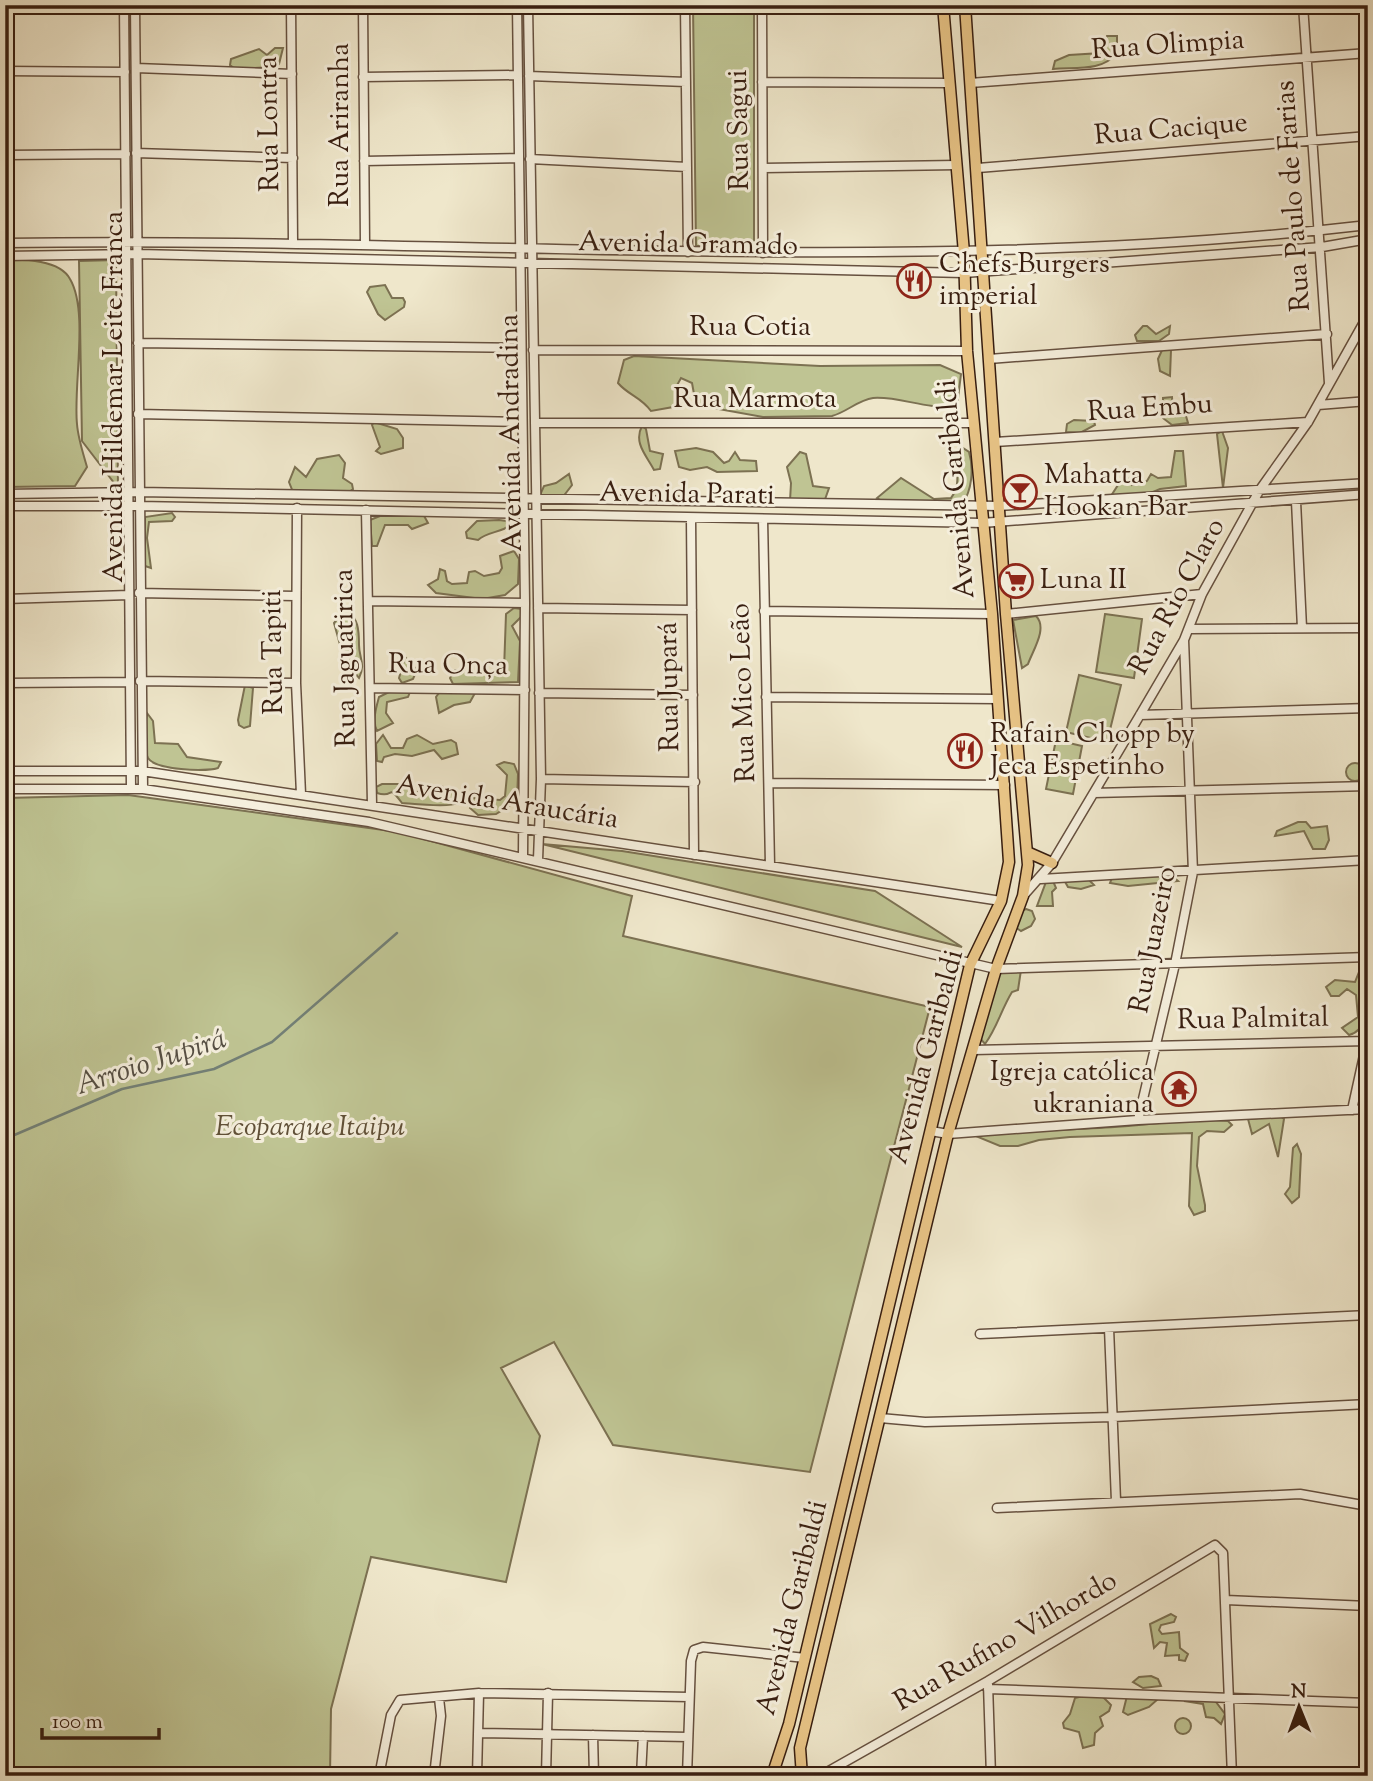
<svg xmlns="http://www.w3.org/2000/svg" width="1373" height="1781" viewBox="0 0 1373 1781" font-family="'Sorts Mill Goudy',serif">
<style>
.green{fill:#bfc493;stroke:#7c7152;stroke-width:2}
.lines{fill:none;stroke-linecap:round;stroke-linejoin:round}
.stream{stroke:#737f75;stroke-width:2.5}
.minor-casing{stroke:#66503f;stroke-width:11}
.major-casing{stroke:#381e10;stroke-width:13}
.minor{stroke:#f5efdd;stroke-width:8}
.major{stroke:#e8c486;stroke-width:10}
.labels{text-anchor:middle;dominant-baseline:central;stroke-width:6;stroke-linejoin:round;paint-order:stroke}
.street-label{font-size:28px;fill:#381e10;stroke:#f5efdd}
.poi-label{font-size:28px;fill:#381e10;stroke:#f5efdd;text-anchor:start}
.park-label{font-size:28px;font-style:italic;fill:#605037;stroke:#f5efdd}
.water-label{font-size:30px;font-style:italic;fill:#554e43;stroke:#f5efdd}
</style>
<rect width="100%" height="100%" fill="#efe7cb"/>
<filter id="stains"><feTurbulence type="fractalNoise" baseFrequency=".00286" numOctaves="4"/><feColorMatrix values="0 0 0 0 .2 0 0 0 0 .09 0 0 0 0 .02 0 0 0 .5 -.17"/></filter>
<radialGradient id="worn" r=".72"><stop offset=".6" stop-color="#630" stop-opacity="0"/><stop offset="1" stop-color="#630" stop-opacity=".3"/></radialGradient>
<path class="green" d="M693 5H754V245L696 246Z
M1107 36H1117V53C1102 72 1075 67 1053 69L1055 61 1069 55 1101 53Z
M275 48H283L279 64 274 67 235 69 230 65 231 59 259 49 267 55Z
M5 260C24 259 60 260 70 279 89 311 73 386 77 424 78 438 83 453 87 467L75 486 5 487Z
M116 260 118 488 82 441 79 261Z
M385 285 392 298H403L405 302 404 307 385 320 378 314 367 292 370 287Z
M1143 326H1147L1156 334 1170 326 1169 334 1159 341H1137L1135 335Z
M1163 348 1171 350 1170 376 1160 371 1158 359Z
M634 356 820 366 940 365 961 374 957 406C925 410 901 396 873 398 858 400 847 412 832 416L763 417 696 405 692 383 681 378 676 387 679 397 673 407 651 411C641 397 628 395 618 383L624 360Z
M1172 397 1173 413 1186 416 1188 423 1172 425 1163 418V398Z
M1074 420 1094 421 1095 425 1080 433 1066 432 1067 424Z
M374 422 397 429 403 438V448L381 454 376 451 380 447 372 425Z
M642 426 646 429 650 451 663 454 660 469 654 470C647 456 633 443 642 426Z
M1222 431 1228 448 1223 488 1217 434Z
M960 446 969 452C974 469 972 490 962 505L882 501 877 498 901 478 934 499 951 498C964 482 952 461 960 446Z
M696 448 713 452 724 463 729 461 735 452 740 460 756 461 757 471 717 472 707 467 690 470 679 467 675 451Z
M1175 451H1183L1186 486 1160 489 1132 501 1113 502 1111 496 1125 474 1132 485 1147 481 1151 474 1158 478 1171 477Z
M800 452 806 454 813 486 829 488 823 505 790 501 791 483 787 467Z
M339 455 345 463 343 478 352 484 353 489 348 493 293 492 289 482 295 467 306 477 317 459Z
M569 474 572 485 562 498 540 495 544 486 556 483Z
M172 513 175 517 172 521 149 522 147 538 151 568 145 566V517Z
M423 514 428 523 412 529 408 525H385L377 546H372L370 520 380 516Z
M499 520 513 522C503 534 489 530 478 540L467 538 466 532 477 521Z
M514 551 519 559 518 584 505 595 482 599 436 593 428 585 438 579 440 569 445 571 447 581 452 584 467 583 469 572 475 571 484 576 499 573 502 568 500 556Z
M347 607C358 621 359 628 359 645 359 658 366 664 359 678L344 659 334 623Z
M514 608 522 609 524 614 512 626 520 641 518 682 453 684 450 678 455 670 481 672 504 670 506 614Z
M1105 614 1142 619 1134 678 1096 672Z
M1036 616C1048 628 1033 650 1028 664L1022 668 1013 620Z
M405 657 417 670 413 679 402 683 399 678Z
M1079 675 1121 685 1107 742 1066 732Z
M245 685 253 688 250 726 244 728 239 725 238 720Z
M389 692H410L408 697 387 702 386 713 393 723 377 731C372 721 376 708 379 697Z
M439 693H475L470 702 454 705 439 713 436 697Z
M147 713 153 721 155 743 178 744 187 757 221 762 218 768C206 772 155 770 148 758 142 747 145 725 147 713Z
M383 735 391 748H403L407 739 417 735 433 744 451 740 456 743 458 754 442 759 434 750 412 756 395 754 384 757 382 762 377 761 376 744Z
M1056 740 1082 746 1073 794 1046 789Z
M504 762 514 764 518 774 517 801 496 814 478 815 470 808 473 798 500 800 505 796 507 775 497 765Z
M1346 772a9 9 0 1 1 18 0a9 9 0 1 1-18 0Z
M382 784H398L414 792 431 791 440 786 458 791V803C449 808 415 804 402 803 386 782 396 799 377 793L376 787Z
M128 795 398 832 632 896 623 936 930 1007 810 1472 613 1445 554 1342 501 1368 540 1436 506 1582 371 1557 331 1709 330 1776H5V798Z
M1298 822H1306L1311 828 1327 826 1329 840 1325 849H1313L1304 831 1275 836 1277 831Z
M542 844 622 851 875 891 962 947Z
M1133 876H1172L1178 881 1128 886 1110 883 1112 878Z
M1064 880H1089L1094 885 1081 889 1068 887Z
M1053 881 1056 888 1052 892 1053 906H1037L1046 882Z
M1026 909 1032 911 1035 919 1031 926 1021 931 1015 927 1021 911Z
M1021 970 1018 990 1012 992C1001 1010 997 1028 985 1044L978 1036 1000 971Z
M1359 972 1368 975C1368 994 1372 1029 1349 1035L1342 1028 1358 1017 1356 995 1347 989 1339 996H1331L1326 987 1335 980 1355 982Z
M1280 1116 1284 1119 1278 1157 1269 1124 1252 1134 1248 1119Z
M1212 1120 1228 1121 1232 1125 1224 1132 1207 1131 1199 1137 1197 1166 1205 1205V1211L1194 1215 1189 1206 1192 1133 1070 1137 1039 1140 1018 1146H1000L978 1137 986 1133C1050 1129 1111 1130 1174 1121 1186 1119 1199 1122 1212 1120Z
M1297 1144 1301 1154 1299 1197 1292 1203 1285 1194 1290 1187 1293 1148Z
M1171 1614 1176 1617 1174 1622 1161 1625 1159 1630 1162 1634 1179 1632 1180 1648 1188 1654 1185 1661 1179 1660V1655L1165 1656 1167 1643 1160 1642 1154 1648 1150 1624Z
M1151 1676 1158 1679 1161 1686 1143 1688 1133 1682 1139 1677Z
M1091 1694 1103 1697 1111 1705 1109 1711 1100 1717 1103 1726 1095 1733 1094 1745 1083 1748 1079 1732 1064 1728 1063 1723 1070 1714 1075 1698Z
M1148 1694 1158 1699 1149 1707 1128 1715 1123 1712 1127 1696Z
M1213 1698 1225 1714 1221 1724 1214 1718 1206 1717 1203 1704 1184 1701Z
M1175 1726a8 8 0 1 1 16 0a8 8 0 1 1-16 0Z"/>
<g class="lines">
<path class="stream" d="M5 1139 122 1089 214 1069 272 1042 397 933"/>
<g class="minor-casing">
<path id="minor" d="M124 5 131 788
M135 5 143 789
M291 5 293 242
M363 5 365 244
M517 5 525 603 523 856
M528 5 541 779 538 860
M685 5 688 252
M762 5 763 253
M1303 5 1329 383
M136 68 292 74
M5 71 125 72
M529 76 686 82
M363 77 518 75
M762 82 950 83
M970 83 1368 53
M136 153 293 158
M5 155 126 154
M530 159 687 167
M364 161 518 158
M764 168 957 165
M978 168 1368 136
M5 243C460 236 915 278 1368 225
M5 256 138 254 964 273 1322 247 1368 239
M138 343 521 348
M533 350 967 351
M989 359 1327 334
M1318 405 1368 401
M138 414 522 422
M536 423H974
M995 442 1308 422
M5 494 139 492 999 506 1368 483
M1296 501 1302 628
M5 506H139L982 523 1368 494
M297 508 296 683 301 794
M366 510 372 804
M691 518 694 855
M763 519 770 865
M139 593 295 596
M5 599 129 595
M368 601 525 603
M538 608 692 610
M764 611 992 614
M1006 614 1202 594
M1189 629 1368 628
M140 681 296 683
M5 683 130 682
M370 688 525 690
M539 693 693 695
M766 697 998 699
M1140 715 1368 708
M5 771H142L1001 901
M541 779 695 782
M770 783 1005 785
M5 789H143L369 822 996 969 1368 957
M1094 793 1368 786
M1041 879 1368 860
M1023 896 1052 863 1140 715 1184 640 1202 594 1259 491 1308 422 1368 315
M973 1050 1367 1041
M1352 1110 1368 1037
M1138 1120 1175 964 1193 872 1184 640
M931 1131 948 1134 1138 1120 1368 1109
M1109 1328 1116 1501
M980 1334 1368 1315
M880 1418 925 1422 1113 1417 1368 1404
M997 1508 1300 1494 1368 1506
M1226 1600 1368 1606
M988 1684 991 1776
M988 1689 1368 1703
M478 1733 688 1737
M593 1735 594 1776
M408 1776 383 1772 381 1766 391 1715 400 1700 479 1693 689 1697
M434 1776 441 1716 439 1698
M477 1776 479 1693
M546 1776 548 1693
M641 1776 643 1736
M687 1776 691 1661 694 1650 703 1647 805 1658
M820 1776 988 1681 1215 1545 1223 1553 1232 1776"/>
</g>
<g class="major-casing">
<path id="major" d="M1027 852 1052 863
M772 1776 789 1724 970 965 1001 901 1009 862 992 614 967 351 964 253 943 5
M802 1776 800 1748 948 1134 996 969 1023 896 1028 865 1006 614 965 5"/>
</g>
<use href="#minor" class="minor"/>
<use href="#major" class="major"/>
</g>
<defs>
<g id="restaurant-ring" transform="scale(1.75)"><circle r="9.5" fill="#f5efdd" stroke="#8f2418" stroke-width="1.5"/><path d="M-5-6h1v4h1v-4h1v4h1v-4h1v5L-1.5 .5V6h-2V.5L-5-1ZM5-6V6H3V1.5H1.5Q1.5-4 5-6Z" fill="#8f2418"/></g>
<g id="bar-ring" transform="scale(1.75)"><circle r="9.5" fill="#f5efdd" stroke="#8f2418" stroke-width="1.5"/><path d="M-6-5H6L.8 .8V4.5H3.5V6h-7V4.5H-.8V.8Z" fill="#8f2418"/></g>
<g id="supermarket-ring" transform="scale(1.75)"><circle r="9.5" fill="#f5efdd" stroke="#8f2418" stroke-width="1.5"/><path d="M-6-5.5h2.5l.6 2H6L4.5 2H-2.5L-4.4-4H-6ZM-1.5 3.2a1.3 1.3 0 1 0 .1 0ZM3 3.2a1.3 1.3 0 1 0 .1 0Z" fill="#8f2418"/></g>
<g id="temple-ring" transform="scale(1.75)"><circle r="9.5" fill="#f5efdd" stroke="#8f2418" stroke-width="1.5"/><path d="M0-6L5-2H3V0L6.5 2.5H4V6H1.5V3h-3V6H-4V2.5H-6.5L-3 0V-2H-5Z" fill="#8f2418"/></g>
</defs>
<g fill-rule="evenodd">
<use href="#restaurant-ring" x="914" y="281"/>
<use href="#bar-ring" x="1020" y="492"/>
<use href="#supermarket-ring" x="1016" y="581"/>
<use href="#restaurant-ring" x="965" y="751"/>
<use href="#temple-ring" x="1179" y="1089"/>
</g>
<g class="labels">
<g class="street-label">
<text transform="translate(1168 46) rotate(-4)">Rua Olimpia</text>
<text transform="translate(270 124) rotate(-91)">Rua Lontra</text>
<text transform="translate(341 125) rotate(-90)">Rua Ariranha</text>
<text transform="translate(740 130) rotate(-91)">Rua Sagui</text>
<text transform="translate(1171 130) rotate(-5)">Rua Cacique</text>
<text transform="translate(1294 196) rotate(-94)">Rua Paulo de Farias</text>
<text transform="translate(688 245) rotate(1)">Avenida Gramado</text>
<text x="750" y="328">Rua Cotia</text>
<text transform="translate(115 397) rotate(-90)">Avenida Hildemar Leite Franca</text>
<text x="755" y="400">Rua Marmota</text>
<text transform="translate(1150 409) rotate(-4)">Rua Embu</text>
<text transform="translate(512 433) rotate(-91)">Avenida Andradina</text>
<text transform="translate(957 489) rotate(-95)">Avenida Garibaldi</text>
<text transform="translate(687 495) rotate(1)">Avenida Parati</text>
<text transform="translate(1178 597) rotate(-62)">Rua Rio Claro</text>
<text transform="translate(274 652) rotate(-91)">Rua Tapiti</text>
<text transform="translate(346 658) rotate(-91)">Rua Jaguatirica</text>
<text transform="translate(448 666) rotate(1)">Rua Onça</text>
<text transform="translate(670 687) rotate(-91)">Rua Jupará</text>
<text transform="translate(744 693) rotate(-92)">Rua Mico Leão</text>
<text transform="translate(507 803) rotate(9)">Avenida Araucária</text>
<text transform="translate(1154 940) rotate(-79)">Rua Juazeiro</text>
<text transform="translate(1253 1020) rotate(-1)">Rua Palmital</text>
<text transform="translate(927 1057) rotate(-75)">Avenida Garibaldi</text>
<text transform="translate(793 1608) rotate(-76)">Avenida Garibaldi</text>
<text transform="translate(1006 1642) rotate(-30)">Rua Rufino Vilhordo</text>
</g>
<g class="poi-label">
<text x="939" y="265">Chefs Burgers<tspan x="939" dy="32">imperial</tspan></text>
<text x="1044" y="476">Mahatta<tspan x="1044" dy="32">Hookan Bar</tspan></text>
<text x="1040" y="581">Luna II</text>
<text x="990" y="735">Rafain Chopp by<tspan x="990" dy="32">Jeca Espetinho</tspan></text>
<text x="1154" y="1073" text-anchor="end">Igreja católica<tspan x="1154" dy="32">ukraniana</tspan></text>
</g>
<g class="park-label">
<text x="310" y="1128">Ecoparque Itaipu</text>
</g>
<g class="water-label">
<text transform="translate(151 1063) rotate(-18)">Arroio Jupirá</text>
</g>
</g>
<rect width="1373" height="1781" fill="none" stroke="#efe7cb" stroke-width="28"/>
<rect x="7" y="7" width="1359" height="1767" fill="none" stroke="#381e10" stroke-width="3.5"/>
<rect x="14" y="14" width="1345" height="1753" fill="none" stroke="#381e10" stroke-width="2"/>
<g transform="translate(1299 1707) rotate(359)" stroke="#f5efdd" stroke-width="5" paint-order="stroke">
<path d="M0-5L12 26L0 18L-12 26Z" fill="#381e10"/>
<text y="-10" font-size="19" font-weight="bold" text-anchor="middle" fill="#381e10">N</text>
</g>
<path d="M42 1728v10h117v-10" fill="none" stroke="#381e10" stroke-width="3.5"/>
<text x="52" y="1728" font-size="21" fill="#381e10" stroke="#f5efdd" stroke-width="5" paint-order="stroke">100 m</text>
<rect width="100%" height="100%" filter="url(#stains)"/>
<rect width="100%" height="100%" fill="url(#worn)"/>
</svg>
